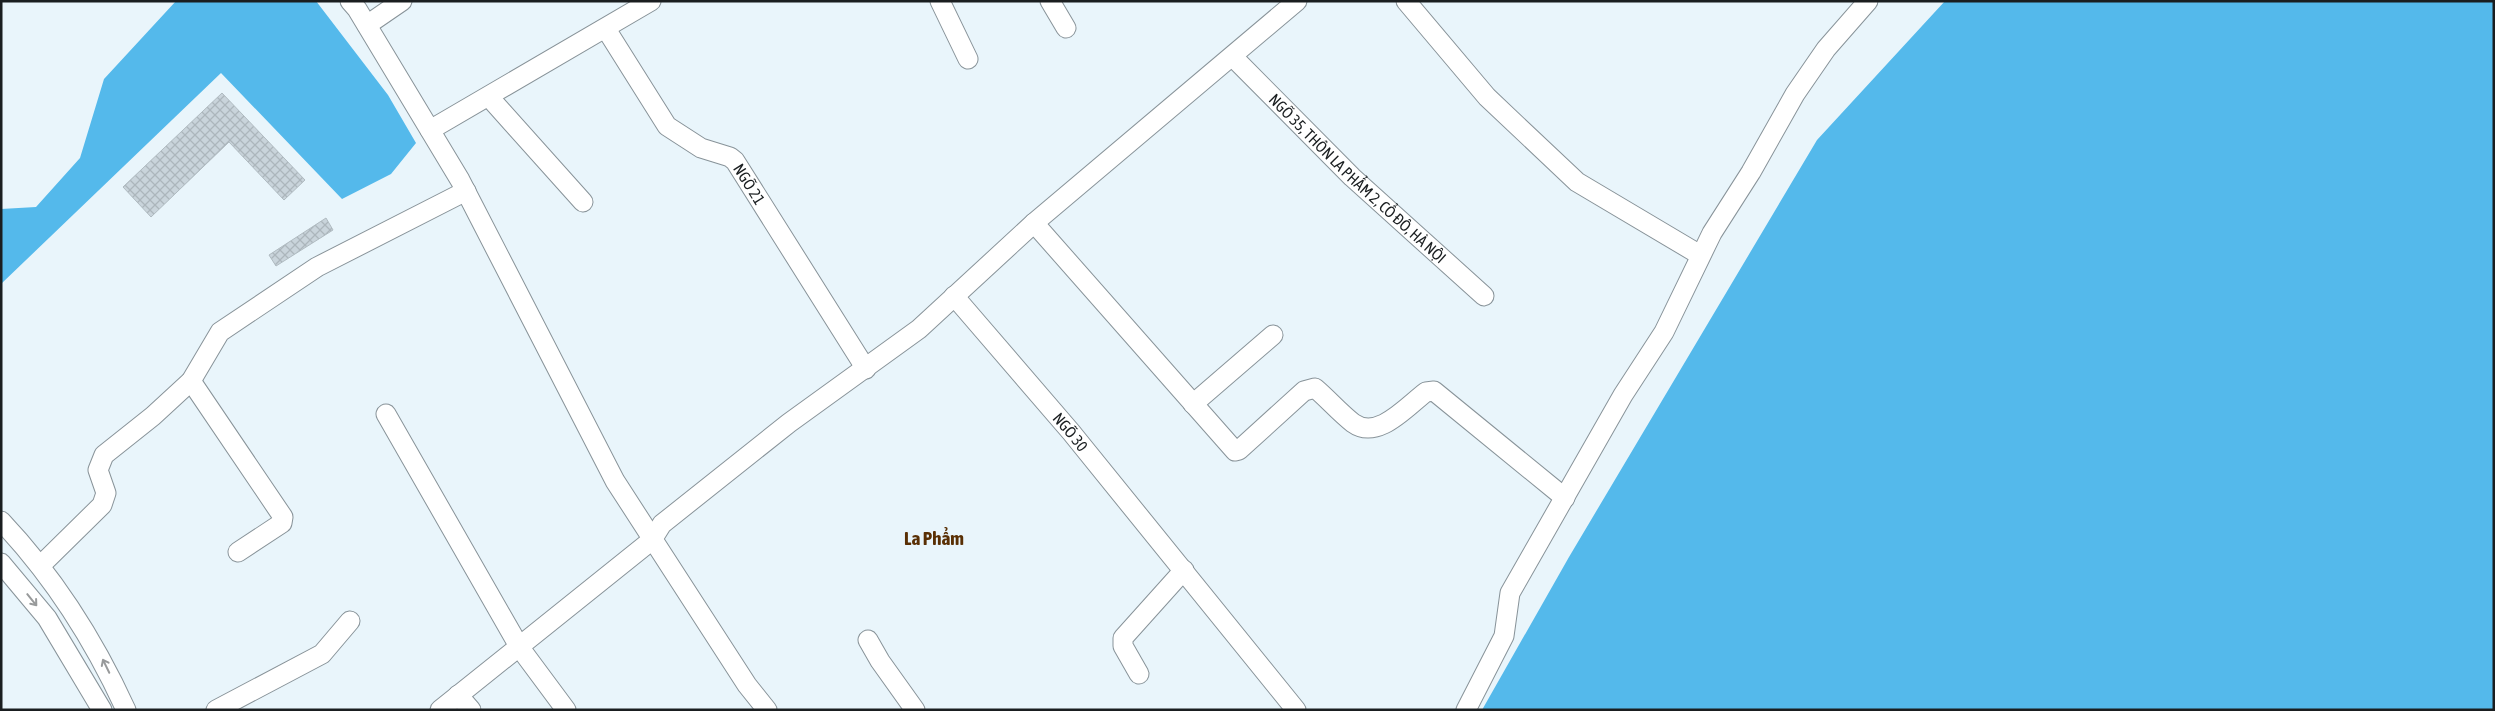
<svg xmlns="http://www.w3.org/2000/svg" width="2495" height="711" viewBox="0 0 2495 711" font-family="'Asap Condensed',sans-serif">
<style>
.water{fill:#54b9eb}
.building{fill:url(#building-cross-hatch);stroke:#b0bbc1}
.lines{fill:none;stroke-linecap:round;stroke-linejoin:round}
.minor-casing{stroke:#889399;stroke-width:21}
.minor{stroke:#fff;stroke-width:19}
.oneway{stroke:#989a9b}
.labels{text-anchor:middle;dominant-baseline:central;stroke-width:5;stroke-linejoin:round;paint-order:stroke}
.street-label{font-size:16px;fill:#1a1e20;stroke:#e9f5fb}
.quarter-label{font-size:19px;font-weight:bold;fill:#592f04;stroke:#e9f5fb}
</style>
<defs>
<pattern id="building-cross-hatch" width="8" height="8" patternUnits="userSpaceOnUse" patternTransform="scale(1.25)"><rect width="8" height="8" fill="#c9d4db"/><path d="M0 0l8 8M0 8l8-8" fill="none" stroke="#acb6bc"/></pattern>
</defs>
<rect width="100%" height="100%" fill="#e9f5fb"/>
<path class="water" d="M176 1H316L388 95 416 143 391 174 342 199 221 73 1 284V209L36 207 80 158 104 79Z
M1945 1H2494V710H1482L1569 557 1817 140Z"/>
<path class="building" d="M222 93 305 180 284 200 229 142 151 217 123 187Z
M326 218 333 230 276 266 269 255Z"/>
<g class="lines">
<g class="minor-casing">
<g id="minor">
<path d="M350 1 357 9 460 180 615 481 747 685 767 710"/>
<path d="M940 1 968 59"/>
<path d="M1050 1 1066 28"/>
<path d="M1406 1 1487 97 1577 182 1700 255"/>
<path d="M367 25 402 1"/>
<path id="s1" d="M606 29 667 126 701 148 730 157 735 161 866 369"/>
<path id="s2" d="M1233 57 1352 177 1484 296"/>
<path d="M489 97 583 202"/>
<path d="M430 130 651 1"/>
<path d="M1034 223 1235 451 1239 450 1304 391 1315 388C1328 399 1339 412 1353 423 1378 441 1407 406 1426 392L1434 391 1565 498"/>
<path id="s3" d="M954 296 1071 432 1296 710"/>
<path d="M191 381 283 517 282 523 238 552"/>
<path d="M1193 404 1273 335"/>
<path d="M386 414 520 648 566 710"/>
<path d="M1 521C54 577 94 640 126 710"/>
<path d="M1 563 47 618 102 710"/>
<path d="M40 566 102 505 106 493 98 470 104 455 153 416 191 381 220 332 317 267 466 191"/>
<path d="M868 640 880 661 915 710"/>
<path d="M1139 674 1123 646V638L1184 570"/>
<path d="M458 695 471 710"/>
<path d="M216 710 322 654 350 621"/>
<path d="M440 710 652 540 662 524 789 423 919 329 1034 223 1297 1"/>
<path d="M1466 710 1504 636 1510 593 1623 395 1664 332 1712 233 1751 172 1795 94 1826 49 1868 1"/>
</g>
</g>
<use href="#minor" class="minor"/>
</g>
<defs><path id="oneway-shaft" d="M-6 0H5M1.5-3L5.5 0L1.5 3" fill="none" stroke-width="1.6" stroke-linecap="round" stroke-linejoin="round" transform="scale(1.25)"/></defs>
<g class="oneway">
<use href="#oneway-shaft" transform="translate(32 600) rotate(51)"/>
<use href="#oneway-shaft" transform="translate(106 666) rotate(-116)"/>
</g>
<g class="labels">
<g class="street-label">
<text stroke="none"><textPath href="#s2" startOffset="174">NGÕ 35, THÔN LA PHẨM 2, CỔ ĐÔ, HÀ NỘI</textPath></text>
<text stroke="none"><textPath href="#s1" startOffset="219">NGÕ 21</textPath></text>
<text stroke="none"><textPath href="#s3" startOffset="179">NGÕ 30</textPath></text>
</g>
<g class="quarter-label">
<text x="934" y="538">La Phẩm</text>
</g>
</g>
<rect width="2495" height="711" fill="none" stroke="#1a1e20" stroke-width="5"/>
</svg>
